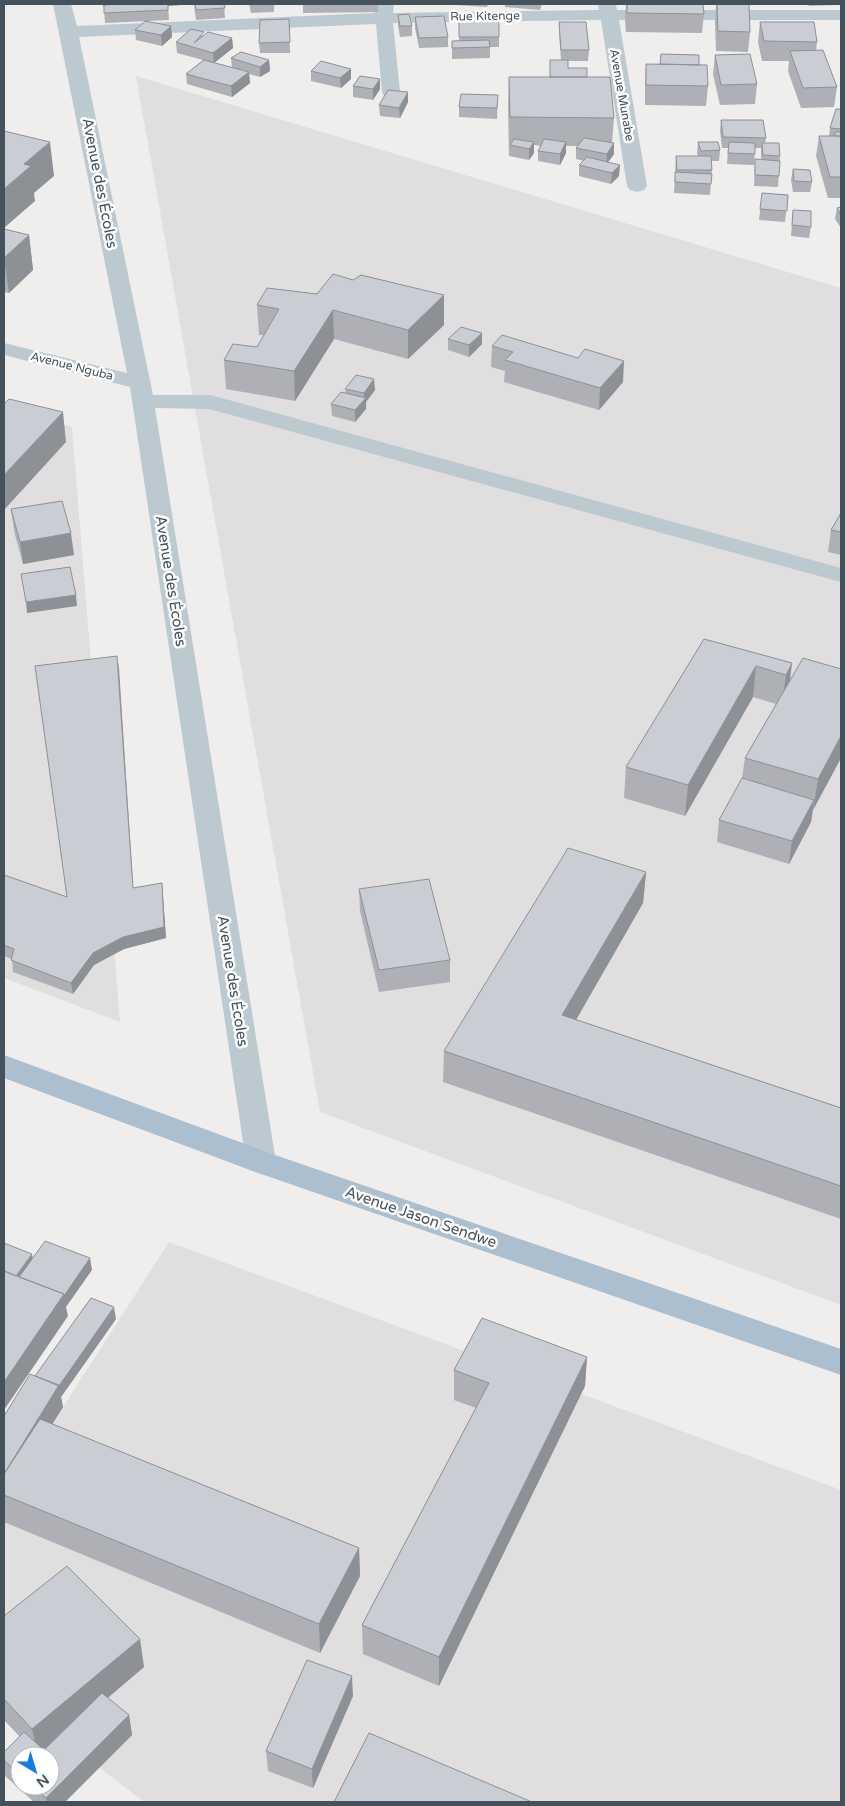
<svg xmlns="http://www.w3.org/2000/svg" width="845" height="1806" viewBox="0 0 845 1806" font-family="'Varela Round',sans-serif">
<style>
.education{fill:#e1dedf}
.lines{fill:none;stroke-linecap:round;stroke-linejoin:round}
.minor{fill:#bdc9d1;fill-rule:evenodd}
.major{fill:#abbfce;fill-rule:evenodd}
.wall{fill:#aeb0b5;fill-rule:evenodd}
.shaded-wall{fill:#8d9094}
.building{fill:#cacdd3;stroke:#8d9094}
.labels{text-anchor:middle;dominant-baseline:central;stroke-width:5;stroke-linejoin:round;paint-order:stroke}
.far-street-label{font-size:12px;fill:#45525c;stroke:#fff}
.street-label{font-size:15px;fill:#45525c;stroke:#fff}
</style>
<rect width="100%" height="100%" fill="#f0eded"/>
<path class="education" d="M136 76 841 288V1305L320 1112Z
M4 408 72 427 120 1022 4 978Z
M169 1242 841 1490V1802H144L4 1694V1499Z"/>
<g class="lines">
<path class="minor" d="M53 4H71L77 26 375 13 376 4H394L393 13 599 10 598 4H616L617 10H841V20H619L647 186 644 190 637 192 630 190 627 186 601 20 393 23 400 92 398 96 391 98 384 96 382 92 376 24 79 37 153 395H210L218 397 841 568V582L209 409 155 408 276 1162 272 1170 261 1174 250 1170 246 1162 130 387 4 355V343L127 373Z"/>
<path class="major" d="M4 1055 272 1154 841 1349V1375L250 1170 4 1078Z"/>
</g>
<path class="wall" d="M102 4H224L225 18 196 20 194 4 168 6 169 20 105 23 104 8Z
M249 4H274V12L251 13Z
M303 4H378V12L303 13Z
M455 4H488L487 7 455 5Z
M505 4H542L540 10 505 7Z
M626 4H703L704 14 702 33 626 32 625 20Z
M716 4 750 32 748 52 716 51 715 22Z
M808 4H836V5L809 6Z
M398 15 412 26V36L400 37 398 25Z
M415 17 448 37V47L419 48 415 28Z
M459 18 499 37V47H490V58L452 59V41H459Z
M289 19 290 53H260L259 43Z
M559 22 589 50 588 61H568V68L587 77 614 118 612 143 614 154 608 162 619 176 611 184 579 176V165L584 161 576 159V148L578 146H566V153L560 165 538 161V151L541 146 534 145V153L529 160 509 156 508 105 509 77H549L561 60 559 33Z
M760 22 817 42 816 50 837 87 834 107 801 108 788 71 789 61H762L758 42Z
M171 26 172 37 162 46 136 40 135 30Z
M204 35 232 38 233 48 214 63 232 68 231 58 269 60 270 71 260 77 249 74 250 83 232 97 187 84 186 74 203 60 177 53 176 42Z
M661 54 699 65 708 86 706 106 645 105V84L646 64H660Z
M715 55 757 84 755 104 720 105 713 74Z
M351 69V79L341 88 311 81V71Z
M380 79V89L373 100 353 97V86Z
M408 92V102L400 118 380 116 379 105Z
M498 95 497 119 459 117V107Z
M841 109V198H828L816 156 819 136H829L830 128Z
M721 120 766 138 765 143 780 156 778 187 754 186 755 159 761 160V148H755L754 165 727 164 728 148H722L720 131Z
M698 142 720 150 719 161H711L712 170 710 195 674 193 676 156H698L697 153Z
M793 169 812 182 810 192H793L791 180Z
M762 193 788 195 785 222 759 220Z
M841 207V228L835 219 837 208Z
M793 210 811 227 809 238 791 236Z
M4 229 29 235 33 270 9 293 4 292Z
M353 280 444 295V325L408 359 334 339 295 401 226 389 224 360 257 347 264 335H259L257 305 317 294Z
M482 333V344L469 357 448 350V339Z
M492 346 578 358 623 382 599 410 504 382 505 371 491 367Z
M345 389 375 390 366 402V409L355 422 332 416 331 404 346 393Z
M11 509 74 555 23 564 14 531Z
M841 513V555L828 552 831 530Z
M704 639 792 663 790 680 841 669V758L813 810 811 822 789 864 717 842 719 820 742 778 745 758 776 704 753 697 685 816 624 798 626 767Z
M117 656 133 888 162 883 166 938 124 949 94 965 73 994 13 972 12 959 4 956V875L67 897Z
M646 872 643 903 576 1020 841 1108V1219L443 1082 444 1051Z
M359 889 450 960V982L379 992 360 911Z
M116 1319 61 1397 63 1407 52 1424 359 1548 360 1576 320 1653 4 1522V1416L35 1376Z
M587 1357 585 1386 439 1686 363 1654 362 1625 476 1408 454 1400V1370Z
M4 1616 144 1667 108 1698 129 1715 132 1735 65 1802H34L5 1776 4 1772V1752L20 1737 4 1720ZM20 1756 50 1786H20Z
M353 1696 313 1788 268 1771 266 1751Z"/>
<path class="shaded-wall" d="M167 4H194L167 6Z
M171 26 172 37 162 46 161 35Z
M232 38 233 48 214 63 213 53Z
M269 60 270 71 260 77V67Z
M351 69V79L341 88 340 78Z
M249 72 250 83 232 97 231 86Z
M380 79V89L373 100V89Z
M408 92V102L400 118 399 108Z
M50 142 54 176 34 193 35 201 4 228V189L24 164Z
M534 142V153L529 160V149Z
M566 142V153L560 165V154Z
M614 143V154L606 165 607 154Z
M620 165 619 176 611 184 612 173Z
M29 235 33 270 9 293 4 258Z
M444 295V325L408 359V330Z
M333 310 334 339 295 401 294 371Z
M482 333V344L469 357V345Z
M624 361 623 382 599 410 600 388Z
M374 379 375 390 366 402V409L355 422V410L364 400V393Z
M63 412 66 442 4 510V475Z
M71 533 74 555 23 564 20 542Z
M76 595 77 606 27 613 26 602Z
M117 656 119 668 134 900 133 888Z
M792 663 788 694 782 705 786 675Z
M756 666 753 697 685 816 688 785Z
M841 736V758L813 810 818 779Z
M814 800 811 822 789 864 792 841Z
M646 872 643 903 561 1046 562 1015Z
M162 883 166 938 124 949 94 965 73 994 71 983 93 953Z
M32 1254 34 1265 23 1280 16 1276Z
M90 1258 92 1270 66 1307 68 1316 4 1410V1382L64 1294Z
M114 1307 116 1319 61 1397 63 1407 7 1497 4 1474 59 1385Z
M587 1357 585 1386 439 1686V1657Z
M359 1548 360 1576 320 1653 319 1624Z
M140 1639 144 1667 38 1756 32 1729Z
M352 1676 353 1696 313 1788 312 1769Z
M129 1715 132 1735 65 1802H47L46 1798Z"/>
<path class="building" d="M121 4H168V10L104 13V5Z
M195 4H224L225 8 196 10Z
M627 4H703L704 14 627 13Z
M717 4H749L750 32 718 31Z
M409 14 412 26H400L398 15Z
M444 16 448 37 419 38 415 17Z
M459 18H499V37H459Z
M289 19 290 42 259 43 260 20Z
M145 21 171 26 161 35 135 30Z
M559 22H586L589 50H561Z
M760 22H814L817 42 764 41Z
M191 29 204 32 194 43 208 32 232 38 213 53 176 42Z
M489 40 490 47 452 48V41Z
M823 50 837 87 803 88 790 51Z
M241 52 269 60 260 67 231 58Z
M661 54 699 55V65L660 64Z
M750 54 757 84 721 85 715 55Z
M204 60 249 72 231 86 186 74Z
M550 60H568V68H587V77H550Z
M321 61 351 69 340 78 311 71Z
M646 64 707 65 708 86 646 85Z
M360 76 380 79 373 89 353 86Z
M509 77H610L614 118 510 117Z
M388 90 408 92 399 108 379 105Z
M461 94 498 95 497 108 459 107Z
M836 109H841V129L830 128Z
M721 120H763L766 138 723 137Z
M4 131 50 142 24 164 31 166 4 189Z
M835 132H841V136H835Z
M819 136H841V177H830Z
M584 138 614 143 607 154 576 148Z
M514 139 534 142 529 149 510 145Z
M544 139 566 142 560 154 538 151Z
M698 142H718L720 150 701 151Z
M729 142 755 143V154L728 153Z
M762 143H779L780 156 763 155Z
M676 156H711L712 170H677Z
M587 157 620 165 612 173 579 165Z
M755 159 780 161 779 176 755 175Z
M793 169 810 170 812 182 794 181Z
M675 172 712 174 711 184 675 182Z
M762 193 788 195 787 211 760 209Z
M841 207V215L837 208Z
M793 210 811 211V227L792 225Z
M4 229 29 235 4 258Z
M333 274 353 280 361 275 444 295 408 330 333 310 294 371 224 360 233 344 257 347 279 309 257 305 267 288 317 294Z
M461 327 482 333 469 345 448 339Z
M502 335 578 358 585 349 624 361 600 388 505 360 513 352 492 346Z
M356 375 374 379 364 393 345 389Z
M341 392 366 398 355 410 331 404Z
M9 399 63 412 4 475V404Z
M62 501 71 533 20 542 11 509Z
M841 513V532L831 530Z
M70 567 76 595 26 602 21 574Z
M704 639 792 663 786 675 756 666 688 785 626 767Z
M117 656 133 888 162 883 164 927 123 937 93 953 71 983 11 960 14 949 4 945V875L67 897 35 666Z
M803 658 841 669V736L818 779 745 758Z
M742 778 814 800 792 841 719 820Z
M568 848 646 872 562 1015 841 1108V1186L444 1051Z
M429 879 450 960 379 970 359 889Z
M45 1241 90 1258 64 1296V1294L19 1277Z
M4 1243 32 1254 16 1276 4 1271Z
M4 1271 64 1294 4 1382Z
M91 1298 114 1307 59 1386 35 1376Z
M482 1318 587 1357 439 1657 362 1625 489 1383 454 1370Z
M30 1374 59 1385 4 1474V1416Z
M40 1419 359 1548 319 1624 4 1495V1474Z
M67 1566 140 1639 32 1729 4 1699V1616Z
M307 1660 352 1676 312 1769 266 1751Z
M102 1693 129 1715 46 1798 33 1786H50V1756H20V1775L4 1760V1752L24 1732 44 1750Z
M369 1733 532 1802H334Z"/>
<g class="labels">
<g class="far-street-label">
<text transform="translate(485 16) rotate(-1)">Rue Kitenge</text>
<text transform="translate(622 95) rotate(80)">Avenue Munabe</text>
<text transform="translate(72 366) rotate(14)">Avenue Nguba</text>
</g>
<g class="street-label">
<text transform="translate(100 183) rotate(79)">Avenue des Écoles</text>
<text transform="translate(171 581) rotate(81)">Avenue des Écoles</text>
<text transform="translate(233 981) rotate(81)">Avenue des Écoles</text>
<text transform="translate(421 1217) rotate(19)">Avenue Jason Sendwe</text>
</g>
</g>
<rect width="845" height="1806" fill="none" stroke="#45525c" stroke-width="10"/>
<g transform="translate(35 1771) rotate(142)"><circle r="24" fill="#ffffff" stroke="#b5babe"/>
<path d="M0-4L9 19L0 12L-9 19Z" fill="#0f7ce8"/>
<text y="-8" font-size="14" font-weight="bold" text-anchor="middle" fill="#45525c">N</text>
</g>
</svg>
